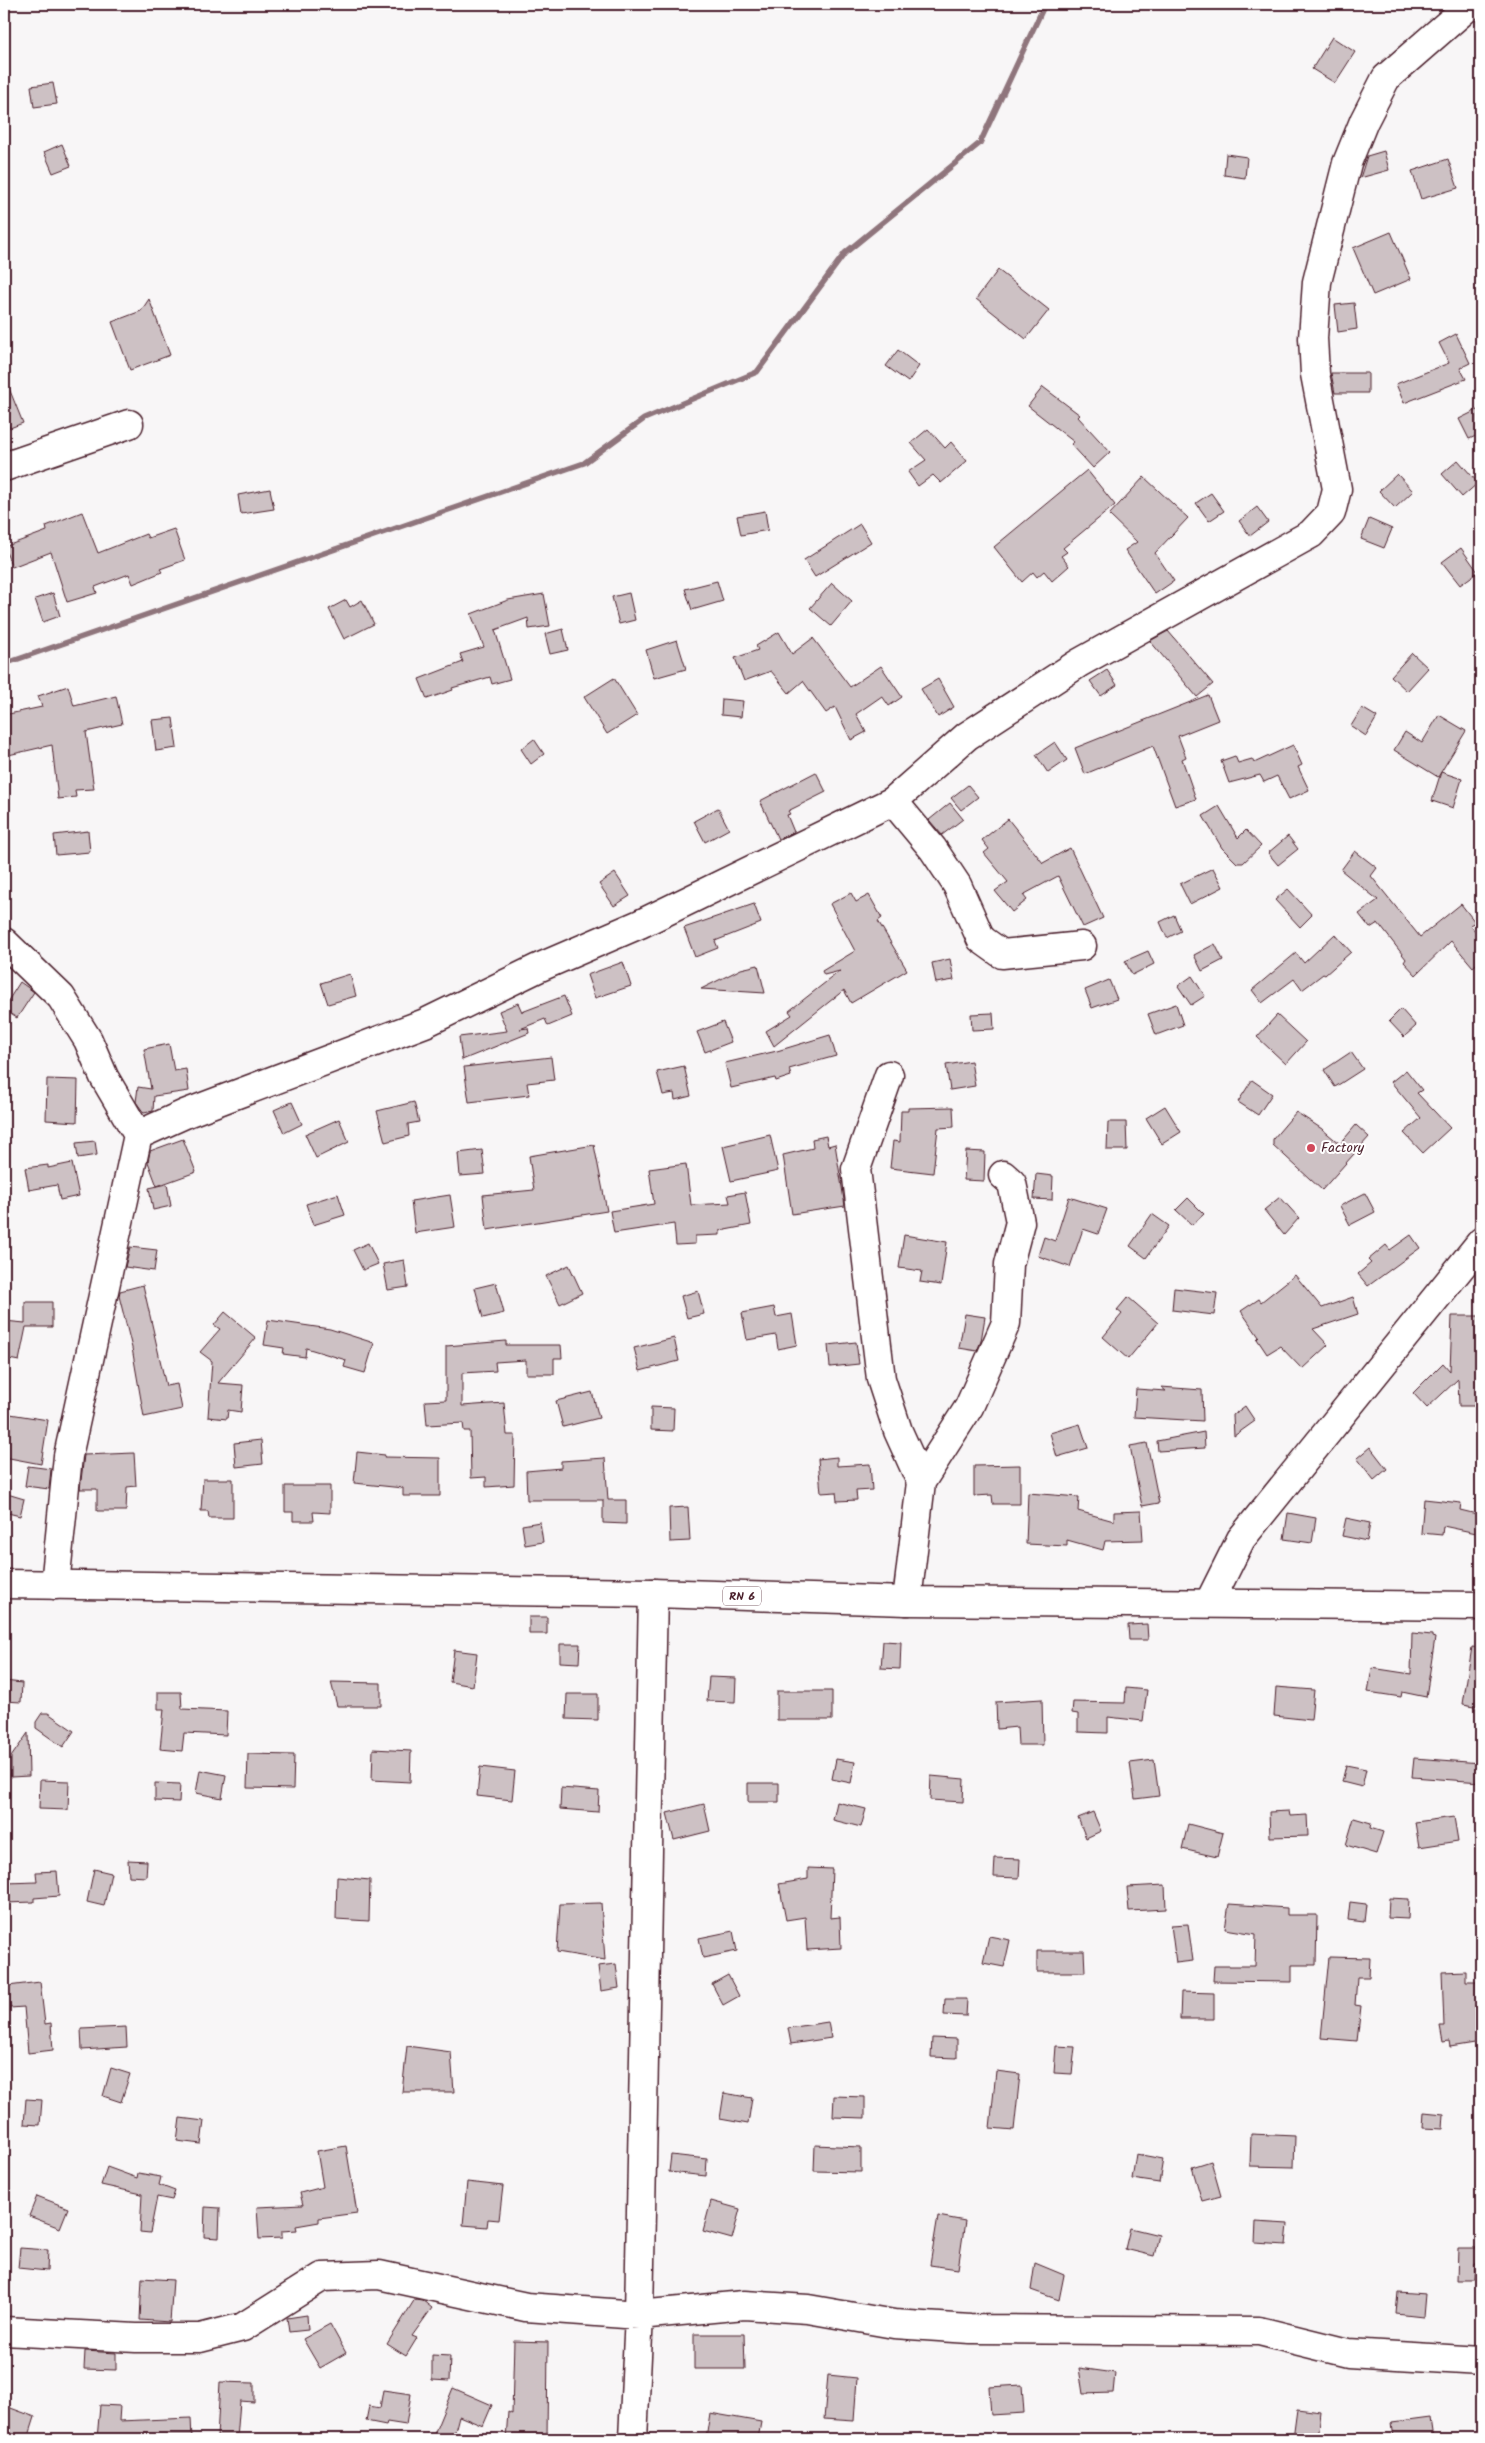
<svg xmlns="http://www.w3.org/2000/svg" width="1485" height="2443" viewBox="0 0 1485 2443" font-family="Kalam,sans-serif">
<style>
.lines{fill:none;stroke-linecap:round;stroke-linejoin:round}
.stream{stroke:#8f747b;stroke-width:5.5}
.building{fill:#cdc1c4;stroke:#4a1f2b}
.minor-casing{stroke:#4a1f2b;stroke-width:31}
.major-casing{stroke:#4a1f2b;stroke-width:31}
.minor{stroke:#fff;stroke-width:28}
.major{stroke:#fff;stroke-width:28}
.poi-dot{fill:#d1495b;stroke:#fff;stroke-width:2}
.labels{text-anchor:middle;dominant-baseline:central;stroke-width:4;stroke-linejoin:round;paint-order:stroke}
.shield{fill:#fff;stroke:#80626b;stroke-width:1}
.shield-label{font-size:12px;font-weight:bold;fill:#4a1f2b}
.poi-label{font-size:14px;fill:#4a1f2b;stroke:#fff;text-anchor:start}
</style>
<rect width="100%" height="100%" fill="#f8f6f7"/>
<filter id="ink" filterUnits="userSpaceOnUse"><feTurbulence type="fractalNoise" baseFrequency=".02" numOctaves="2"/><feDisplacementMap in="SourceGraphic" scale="10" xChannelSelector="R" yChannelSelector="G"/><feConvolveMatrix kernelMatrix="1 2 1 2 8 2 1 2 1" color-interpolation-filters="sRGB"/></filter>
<g filter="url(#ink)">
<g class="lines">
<path class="stream" d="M4 664 584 463 644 419 757 372 845 253 980 143 1045 4"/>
</g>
<path class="building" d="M1332 37 1355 52 1335 83 1312 69Z
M53 83 57 104 34 107 31 86Z
M62 144 71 166 53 173 44 152Z
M1384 151 1389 170 1360 178 1367 156Z
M1226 154 1247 157 1245 178 1224 175Z
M1448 159 1458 188 1421 199 1412 171Z
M1391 232 1411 279 1373 295 1353 248Z
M998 270 1049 310 1026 339 976 299Z
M149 299 170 355 130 370 112 322 141 311Z
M1354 303 1357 329 1338 332 1335 305Z
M1456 334 1470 363 1460 368 1466 379 1404 403 1396 384 1449 363 1439 343Z
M898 350 919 366 908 382 886 366Z
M1331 373H1368V393H1335Z
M4 376 23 423 10 428 4 414Z
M1043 387 1080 415 1078 417 1110 452 1093 468 1071 444 1074 442 1028 406Z
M1481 408V434L1469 439 1459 419Z
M928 429 945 448 951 442 967 461 941 483 933 475 918 486 908 472 926 460 911 443Z
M1458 460 1478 483 1462 497 1442 474Z
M1087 470 1115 505 1063 548 1067 552 1061 556 1069 566 1052 581 1044 571 1037 577 1033 572 1022 582 994 547Z
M1397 474 1413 491 1395 508 1379 491Z
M1144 477 1188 518 1155 553 1174 581 1155 594 1125 550 1137 542 1109 515Z
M270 489 274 509 241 514 238 495Z
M1211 493 1224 511 1209 521 1196 503Z
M1257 507 1268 522 1250 536 1239 521Z
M765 511 768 530 741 535 737 516Z
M82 512 98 553 146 534 148 538 174 529 185 560 160 569 162 572 133 584 129 574 95 587 97 593 67 602 51 552 12 567 4 547 47 531 46 526Z
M1369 519 1392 529 1384 548 1361 539Z
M860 524 871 542 815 577 804 560Z
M1461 548 1478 572 1460 585 1442 562Z
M717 581 723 601 692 610 685 589Z
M832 583 852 601 831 626 810 608Z
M53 593 60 616 43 622 35 599Z
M629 593 635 620 619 624 612 597Z
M544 594 550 626 529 629 528 618 495 630 510 679 492 684 490 677 452 688 453 690 427 699 419 679 463 662 460 654 484 647 471 614 508 600Z
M346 600 350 607 362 600 374 624 344 639 329 609Z
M563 629 568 650 550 654 545 634Z
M1168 631 1213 684 1197 697 1150 641Z
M779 632 792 654 813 638 850 687 881 666 902 697 889 706 882 696 856 714 866 732 851 740 835 707 826 713 803 681 789 693 771 671 744 681 735 658 758 650 756 646Z
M677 640 686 669 654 678 646 650Z
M1412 653 1428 668 1407 691 1391 676Z
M1107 670 1117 685 1101 696 1090 681Z
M614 678 637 715 607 734 584 697Z
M938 679 954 707 938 717 921 689Z
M68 686 74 706 116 696 122 724 86 732 94 789 75 790 76 797 58 799 52 745 4 756V715L42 707 38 696Z
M1208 695 1218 720 1178 736 1186 757 1182 759 1196 799 1175 806 1153 746 1085 774 1075 748Z
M722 699 743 701 741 717 721 715Z
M1362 708 1377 717 1366 736 1351 726Z
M1439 715 1466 731 1438 777 1394 750 1405 732 1422 743Z
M173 718 177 748 156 751 152 720Z
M534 739 544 754 531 764 521 749Z
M1055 742 1067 760 1048 773 1036 755Z
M1293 745 1302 765 1298 767 1309 790 1289 799 1277 776 1264 782 1260 775 1229 783 1221 761 1235 756 1238 763 1252 759 1254 763Z
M816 772 826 792 788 811 790 814 787 815 794 832 778 839 760 801Z
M1441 772 1462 779 1453 808 1432 801Z
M968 785 978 797 961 810 951 798Z
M950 803 963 819 942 835 929 820Z
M1219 806 1238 838 1246 830 1261 846 1243 863H1237L1222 848 1203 816Z
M718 808 729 829 705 842 694 821Z
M1008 819 1043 863 1070 848 1103 918 1083 927 1058 876 1023 895 1027 900 1012 912 995 891 1008 882 984 853 989 849 982 840Z
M88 831 90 852 56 855 54 835Z
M1288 836 1298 849 1278 865 1268 853Z
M1355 851 1377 868 1371 876 1420 937 1461 904 1475 922 1470 925 1481 938V960L1473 967 1451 941 1416 975 1404 962 1406 959 1378 923 1370 928 1359 914 1378 900 1341 870Z
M1213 868 1223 887 1190 904 1180 884Z
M615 873 630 896 614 906 599 884Z
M1288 889 1312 915 1300 927 1275 900Z
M851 893 856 902 869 895 882 918 878 921 907 970 851 1003 844 990 774 1046 766 1031 792 1015 789 1011 840 971 824 975 822 971 855 951 830 904Z
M754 904 761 923 715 941 718 948 695 957 684 928Z
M1174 915 1181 931 1167 938 1160 922Z
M1335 934 1351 952 1325 975 1323 974 1302 990 1294 979 1262 1003 1252 990 1296 953 1304 963Z
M1215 944 1223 960 1202 971 1194 955Z
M1148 951 1154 964 1132 975 1125 961Z
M950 959 954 980 936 983 932 963Z
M623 962 631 986 595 998 587 975Z
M758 965 765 993 701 989 741 969Z
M350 974 356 996 328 1004 321 983Z
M1192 976 1205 996 1191 1005 1178 986Z
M1109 980 1117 999 1092 1008 1085 990Z
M20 982 34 992 17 1018 4 1010V1007Z
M564 996 572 1016 548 1026 545 1019 520 1029 528 1028 529 1033 462 1060 459 1037 507 1031 499 1011 518 1003 522 1012Z
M1176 1004 1183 1025 1156 1035 1148 1014Z
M1401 1009 1416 1026 1404 1037 1389 1021Z
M993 1013 994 1029 972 1030 971 1014Z
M1277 1015 1306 1042 1286 1064 1257 1037Z
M723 1022 731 1042 705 1052 697 1032Z
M830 1035 836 1056 789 1069 791 1076 776 1081 775 1078 731 1088 725 1063 777 1051Z
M169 1044 174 1071 186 1069 189 1091 154 1096 153 1111 144 1113 136 1102 138 1087 151 1089 144 1049Z
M1351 1052 1363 1069 1335 1087 1324 1070Z
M551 1057 554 1080 527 1083 529 1095 469 1102 464 1067Z
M971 1061 975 1086 950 1090 946 1065Z
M684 1066 691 1096 675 1100 674 1093 663 1095 657 1072Z
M1406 1070 1422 1090 1417 1093 1450 1128 1423 1153 1404 1133 1421 1118 1391 1082Z
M47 1079 78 1080 77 1122 46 1120Z
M1252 1080 1272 1094 1258 1115 1238 1102Z
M292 1102 302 1124 284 1133 274 1110Z
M414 1102 419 1122 408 1124 409 1136 385 1142 377 1111Z
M1165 1106 1181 1132 1162 1144 1146 1118Z
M953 1107 954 1127 938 1128 933 1173 890 1168 893 1141 900 1142 901 1111H908V1108Z
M1296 1112 1322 1129 1340 1144 1356 1125 1369 1137 1322 1190 1273 1145V1139Z
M339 1119 349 1142 316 1158 305 1134Z
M1108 1122H1126L1127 1150H1107Z
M770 1135 778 1171 731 1181 723 1146Z
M826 1136 828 1146 835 1144 845 1206 792 1214 783 1155 813 1148 812 1139Z
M183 1139 196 1172 157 1186 148 1162 150 1151Z
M95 1141 97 1155 78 1158 76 1143Z
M594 1145 607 1211 487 1230 483 1195 534 1190 529 1156Z
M482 1150 485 1174 460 1176 458 1153Z
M966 1151 985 1152 984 1181 964 1180Z
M72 1163 79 1196 60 1200 57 1185 29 1190 25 1168 48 1165V1168Z
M686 1164 691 1205 730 1203 728 1195 745 1192 751 1225 720 1231V1235L695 1236V1244L676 1245 674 1224 614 1233 610 1211 654 1204 649 1169Z
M1036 1174 1053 1176 1052 1200 1034 1199Z
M167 1184 171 1206 153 1210 149 1188Z
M1365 1193 1375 1212 1350 1225 1340 1206Z
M338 1194 345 1215 313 1225 306 1204Z
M450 1195 455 1227 415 1233 411 1201Z
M1069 1197 1107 1209 1098 1234 1083 1229 1070 1267 1038 1256 1044 1237 1055 1241Z
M1280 1197 1299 1218 1284 1235 1264 1210Z
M1188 1198 1204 1214 1192 1225 1176 1210Z
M1152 1214 1169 1226 1146 1258 1130 1246Z
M904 1235 947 1242 941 1285 920 1282 922 1271 899 1268Z
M1411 1235 1420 1248 1368 1286 1358 1274 1371 1263 1368 1260 1386 1245 1390 1250Z
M368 1243 378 1264 363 1270 353 1250Z
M130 1247 157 1250 154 1271 125 1267Z
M404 1260 408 1287 388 1290 383 1264Z
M569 1265 582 1293 560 1304 546 1276Z
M1295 1275 1322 1308 1353 1297 1358 1314 1313 1329 1328 1345 1302 1369 1280 1346 1267 1354 1257 1339 1259 1337 1241 1311 1259 1299 1261 1302Z
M496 1283 504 1313 483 1318 475 1288Z
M143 1285 166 1386 177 1384 182 1409 144 1417 132 1348 119 1296 120 1291Z
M1174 1288 1217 1293 1214 1315 1172 1310Z
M698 1291 704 1314 687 1318 681 1296Z
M1128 1297 1158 1323 1128 1359 1103 1337 1122 1314 1117 1310Z
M25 1302H52V1327H26L19 1361 4 1358V1321L25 1323Z
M774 1307 776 1317 792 1314 797 1345 778 1349 776 1335 747 1340 742 1313Z
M225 1312 256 1338 218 1383 243 1385 241 1412 228 1410 227 1419 208 1417 212 1361 200 1352 220 1329 214 1325Z
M965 1314 985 1317 981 1341 977 1351 959 1348Z
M1452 1316H1481V1406H1459L1458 1379 1427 1408 1413 1393 1443 1363 1450 1371Z
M268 1320 330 1329 374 1343 365 1373 344 1367 346 1360 306 1348 305 1357 283 1354 284 1348 264 1345Z
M674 1338 679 1361 640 1371 634 1348Z
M506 1341V1345H561L562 1358H554V1374H526V1360L495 1362 496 1371 462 1373V1406L504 1403 507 1435H515L514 1485 486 1487V1477L471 1478 470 1431H464L463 1423 427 1425 425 1401 446 1400V1346Z
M856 1342 859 1364 830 1367 828 1345Z
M1161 1387 1202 1390 1203 1421 1134 1417 1136 1389 1166 1391Z
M592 1392 599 1418 563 1427 556 1401Z
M1245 1406 1255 1421 1234 1436 1233 1415Z
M651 1407 674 1408 673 1431 651 1430Z
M4 1413 48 1420 41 1464 4 1457 6 1432H4Z
M1080 1424 1088 1448 1057 1457 1050 1433Z
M1204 1432 1205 1448 1158 1451 1157 1441Z
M261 1440 263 1464 236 1467 234 1443Z
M1147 1443 1159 1503 1142 1506 1130 1446Z
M1370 1447 1387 1469 1374 1480 1357 1458Z
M357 1452 385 1455 384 1457 440 1458V1496H403V1488L354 1483Z
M134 1453 136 1486 127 1487 126 1511H97V1489H80L84 1455Z
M837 1457V1466L870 1464 872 1490 856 1491 857 1500 837 1501 836 1492 821 1493 818 1459Z
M605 1458 608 1500H626V1524L603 1523V1500H527L526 1471 561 1468V1461Z
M1020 1465V1504H993L992 1495 974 1496V1466Z
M28 1466 51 1469 49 1489 25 1486Z
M203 1479H233V1518H209L208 1511H201Z
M285 1486H330V1513L313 1512 314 1521H293V1512H285Z
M4 1493 24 1499 20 1516 4 1512Z
M1028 1493 1079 1497 1078 1511 1114 1521V1512L1141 1511 1143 1540 1105 1541 1103 1550 1067 1540V1546L1026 1544Z
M1424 1499 1461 1503 1460 1510 1481 1515V1534L1443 1526 1442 1535 1421 1533Z
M688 1507 690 1541 670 1542 669 1508Z
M1288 1513 1316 1518 1312 1543 1284 1539Z
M1346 1518 1370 1523 1367 1541 1342 1536Z
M540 1522 543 1542 525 1545 522 1525Z
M529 1617H547V1634H529Z
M1147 1624 1148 1640H1129L1128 1625Z
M1412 1633 1432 1635V1637L1435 1638 1426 1697 1402 1692 1401 1697 1368 1692 1372 1668 1411 1674Z
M883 1641 901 1642 900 1669 881 1668Z
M560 1644H580L579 1663 560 1662Z
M1472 1647 1481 1648V1707L1463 1704Z
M454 1650 477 1653 473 1686 450 1682Z
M709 1677 736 1678 735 1702 707 1701Z
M4 1681 22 1683 21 1702 4 1701Z
M331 1682 381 1683V1706H337Z
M1276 1687 1314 1690 1311 1720 1274 1716Z
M1126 1688 1147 1690 1143 1721 1108 1717V1733L1078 1732V1714L1072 1713 1073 1702 1125 1703Z
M777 1691H832V1720H777Z
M158 1692H181L182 1709 227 1711 226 1735 184 1733 182 1751 160 1749 164 1709H158Z
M567 1694H598V1720L566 1719Z
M1042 1699 1043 1745H1018L1017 1727 997 1729 996 1702Z
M42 1713H48L74 1731 63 1747 36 1728V1722Z
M28 1733 29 1776 11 1777V1757Z
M373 1749 411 1751 410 1782 372 1780Z
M248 1754 294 1755 293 1789 247 1788Z
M1414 1758 1481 1763V1782L1412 1777Z
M836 1759 855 1762 851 1783 832 1779Z
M1154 1760 1159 1796 1135 1799 1130 1763Z
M1346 1765 1366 1769 1362 1787 1342 1782Z
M480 1767 515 1771 512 1800 477 1796Z
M200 1770 226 1775 222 1798 196 1793Z
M931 1776 964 1779 963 1802 930 1800Z
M40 1780 69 1781 68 1810 39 1809Z
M155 1783 180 1784 179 1802 155 1801Z
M748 1783H779V1802H748Z
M561 1788 599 1791 598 1812 560 1809Z
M837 1802 866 1809 861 1827 833 1820Z
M704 1804 710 1831 674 1840 667 1813Z
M1289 1811 1290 1816 1307 1815 1308 1836 1270 1837 1269 1812Z
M1093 1812 1101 1831 1086 1838 1078 1818Z
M1454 1817 1458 1841 1419 1847 1415 1822Z
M1354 1818 1371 1823 1370 1828 1383 1832 1376 1854 1346 1845Z
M1188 1824 1223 1833 1217 1857 1182 1849Z
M995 1858 1020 1859 1019 1878 994 1877Z
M128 1860 147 1861 146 1877 129 1876Z
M808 1868 832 1869 830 1918 840 1917 841 1948 807 1950 805 1917 786 1920 779 1884 808 1879Z
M94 1869 111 1873 104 1906 87 1902Z
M57 1871 59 1896 34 1898V1902L6 1903V1883L37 1882 36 1872Z
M337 1877 370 1880 369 1921 336 1919Z
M1165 1885 1166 1909 1129 1911 1127 1887Z
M1389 1898 1409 1899 1408 1919 1388 1918Z
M1350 1902 1366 1904 1364 1922 1348 1920Z
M601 1903 605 1960 557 1952 560 1904Z
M1229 1904 1287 1908V1915H1317L1316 1965H1292V1982L1213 1981 1214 1966H1255L1256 1934 1225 1929Z
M1188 1924 1193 1961 1176 1963 1171 1925Z
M733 1931 737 1951 703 1958 699 1938Z
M989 1936 1010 1940 1004 1967 983 1963Z
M1037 1951H1084L1085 1972H1037Z
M1329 1957 1370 1958 1369 1977H1357L1355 2005 1361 2006 1357 2041 1321 2038Z
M616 1964 619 1988 601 1991 598 1966Z
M1466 1971V1981H1477L1481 2042 1450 2047 1449 2041 1443 2042 1440 2026H1444L1442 1972Z
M728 1975 739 1996 723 2005 712 1984Z
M40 1982 45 2024 51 2023 53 2050 28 2053 24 2007 10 2008 8 1986Z
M1181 1992 1214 1993V2019H1180Z
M945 1999H967L966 2016 944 2015Z
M828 2022 831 2038 791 2044 788 2028Z
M126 2027 127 2047 82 2050 81 2029Z
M932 2038 957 2039V2058L931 2057Z
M407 2046 451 2052 454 2092H402Z
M1056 2046 1075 2047 1072 2074 1054 2073Z
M111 2068 130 2074 121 2102 103 2096Z
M996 2071 1020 2074 1014 2130 990 2128Z
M724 2093 752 2098 748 2124 720 2119Z
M834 2096 865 2097V2118L833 2117Z
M26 2099 42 2100 40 2125 24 2124Z
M1424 2112 1444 2114 1443 2129 1423 2128Z
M180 2118 204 2121 201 2144 177 2141Z
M1251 2134 1295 2136 1294 2167 1250 2166Z
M815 2145 861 2147V2172L814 2171Z
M346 2146 357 2213 319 2218V2222L296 2226 297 2230 282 2231V2238L259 2239 257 2207 303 2205 300 2193 323 2187 317 2151Z
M1136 2154 1163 2159 1159 2183 1132 2179Z
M671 2155 707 2159 706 2176 669 2172Z
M1211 2161 1221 2196 1202 2201 1192 2167Z
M107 2167 137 2178 138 2173 161 2177 159 2185 175 2191 172 2200 157 2197 150 2233 140 2232 142 2194 101 2185Z
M467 2182 503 2186 499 2220 488 2219 487 2227 463 2225Z
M37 2196 68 2208 60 2228 29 2216Z
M711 2201 740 2209 732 2239 703 2231Z
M205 2207 220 2208 219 2238 204 2237Z
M938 2216 965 2221 958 2269 930 2265Z
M1256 2222 1288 2224 1286 2245 1255 2243Z
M1130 2228 1159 2235 1154 2256 1125 2249Z
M20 2248 48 2250 47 2271 18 2268Z
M1458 2248H1481V2263H1475L1474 2280H1457Z
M1035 2263 1064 2275 1059 2300 1031 2290Z
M142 2278 173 2280 170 2322 140 2320Z
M1398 2292 1425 2294 1423 2317 1396 2314Z
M415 2299 422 2300 432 2308 412 2336 417 2338 406 2356 387 2344Z
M307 2315 308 2330 289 2332 287 2318Z
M330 2324 346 2353 320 2368 303 2339Z
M694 2334H744L745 2369H694Z
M514 2341 548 2342 547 2439H506L508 2412 512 2414Z
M85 2351 116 2353V2370L84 2369Z
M432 2355 450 2356 449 2381 432 2380Z
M1079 2368 1115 2373 1113 2393 1083 2394Z
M828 2375 857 2378 854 2421 824 2419Z
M220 2382 254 2383V2402L240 2401 237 2439 217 2438Z
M1022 2385 1024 2413 991 2415 989 2387Z
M453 2388 492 2405 483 2426 459 2416 453 2439H432Z
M383 2390 411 2394 406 2425 387 2422 386 2425 366 2421 369 2406 380 2408Z
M100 2405 120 2406 119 2421 191 2418 192 2439H97Z
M8 2407 35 2417 28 2439 4 2432V2420Z
M1297 2409 1321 2412 1318 2439H1293Z
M710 2413 761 2422 758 2439H706Z
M1430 2418 1433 2439H1394L1392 2423Z"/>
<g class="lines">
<g class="minor-casing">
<path id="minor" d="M4 467 129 424
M893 801 933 849 957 885 981 939 1002 954 1082 946
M4 942 61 997 88 1040 104 1077 138 1135
M889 1075 856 1169 881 1379 898 1431 921 1482 907 1601
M921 1482 969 1407 1006 1323 1009 1264 1020 1222 1012 1183 1003 1175
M55 1585 68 1456 138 1135 187 1113 425 1023 538 968 640 924 893 801 967 736 1079 663 1311 534 1331 513 1337 489 1315 374 1313 338 1317 282 1347 163 1364 121 1386 78 1471 4
M1209 1603 1241 1539 1481 1242
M4 2331 136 2338H200L243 2327 322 2277 379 2275 526 2307 639 2315 744 2305 808 2309 894 2324 970 2329 1259 2331 1348 2353 1481 2361
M633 2439 639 2315 653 1593"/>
</g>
<g class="major-casing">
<path id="major" d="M4 1584 653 1593 907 1601 1481 1606"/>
</g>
<use href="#minor" class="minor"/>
<use href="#major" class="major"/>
</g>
</g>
<circle class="poi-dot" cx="1311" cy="1148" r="5"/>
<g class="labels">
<rect class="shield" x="723" y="1586.5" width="38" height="19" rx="4"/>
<g class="shield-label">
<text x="742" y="1596">RN 6</text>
</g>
<g class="poi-label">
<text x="1321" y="1148">Factory</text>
</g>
</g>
<rect width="1485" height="2443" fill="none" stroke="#fff" stroke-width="20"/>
<rect x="10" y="10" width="1465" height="2423" fill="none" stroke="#4a1f2b" stroke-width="2" filter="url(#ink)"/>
</svg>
